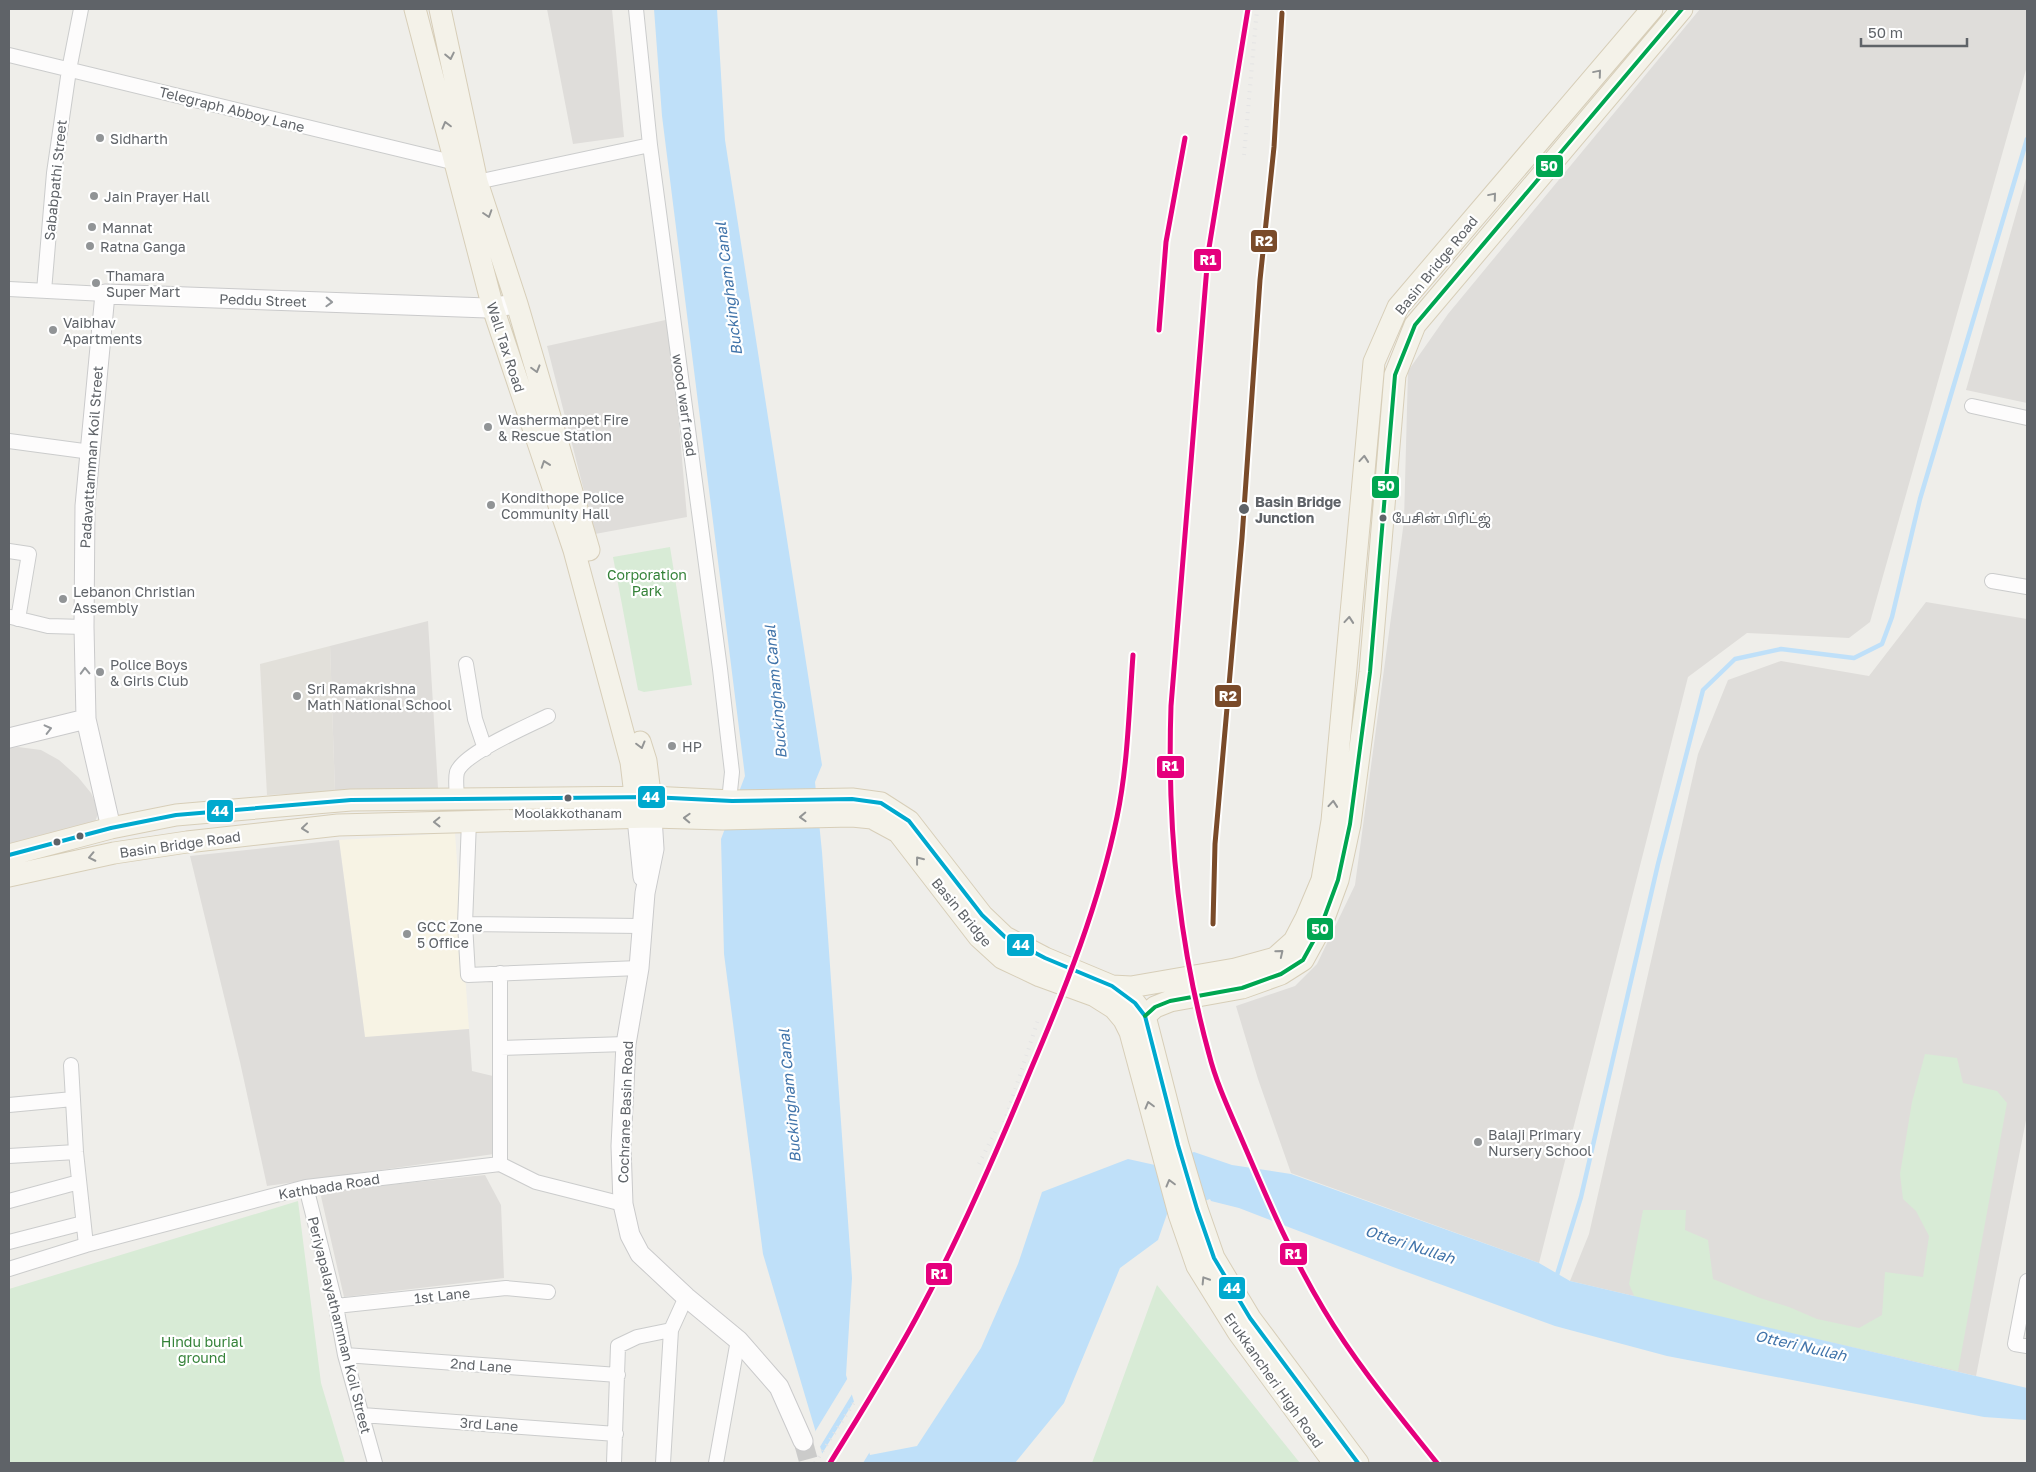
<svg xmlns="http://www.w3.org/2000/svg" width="2036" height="1472" viewBox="0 0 2036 1472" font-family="'Golos Text','Noto Sans Tamil',sans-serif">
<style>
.commercial{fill:#f7f3e4}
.industrial{fill:#dfddda}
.education{fill:#e2e0da}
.green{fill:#d8ebd6}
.water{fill:#bfe0f9}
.pier{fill:#efeeea}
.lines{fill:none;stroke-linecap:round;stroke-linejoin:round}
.stream{stroke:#bfe0f9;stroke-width:4.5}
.secondary-tunnel{stroke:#cbcbca;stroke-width:19;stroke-dasharray:19 9;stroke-linecap:butt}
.street-casing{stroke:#cbcccc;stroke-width:16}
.secondary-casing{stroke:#cacacb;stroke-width:21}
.primary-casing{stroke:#d7ceb8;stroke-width:23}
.street{stroke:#fdfcfc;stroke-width:14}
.secondary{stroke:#fdfcfc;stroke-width:19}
.primary{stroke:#f4f2e9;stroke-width:21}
.rail{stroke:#e4e4e4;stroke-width:4;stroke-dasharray:1 6;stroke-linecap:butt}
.bus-1-casing{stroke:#fff;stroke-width:8}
.bus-2-casing{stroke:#fff;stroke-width:8}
.bus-1{stroke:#00a9ce;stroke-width:4}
.bus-2{stroke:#00a651;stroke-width:4}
.rail-1-casing{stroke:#fff;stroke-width:9}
.rail-2-casing{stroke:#fff;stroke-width:9}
.rail-1{stroke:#e5007d;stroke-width:5}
.rail-2{stroke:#7a4b2a;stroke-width:5}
.oneway{stroke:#939595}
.oneway2{stroke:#96999c}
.poi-dot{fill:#919496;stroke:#fff;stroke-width:2}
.stop-dot{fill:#5f6368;stroke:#fff;stroke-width:2}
.labels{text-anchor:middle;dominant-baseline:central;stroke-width:4.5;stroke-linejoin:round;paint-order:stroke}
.bus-label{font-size:13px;fill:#5f6368;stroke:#fff;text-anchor:start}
.street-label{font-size:14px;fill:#5f6368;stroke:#fff}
.poi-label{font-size:14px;fill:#5f6368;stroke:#fff;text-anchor:start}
.stop-label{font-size:14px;font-weight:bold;fill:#5f6368;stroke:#fff;text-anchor:start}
.park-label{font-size:14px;fill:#348238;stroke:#fff}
.water-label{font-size:15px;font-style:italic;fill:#4174aa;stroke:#fff}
.line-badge{stroke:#fff;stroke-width:2}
.badge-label{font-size:14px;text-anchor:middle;font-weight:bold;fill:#fff}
</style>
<rect width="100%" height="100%" fill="#efeeea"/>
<path class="commercial" d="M455 833 469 1029 365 1038 339 840Z"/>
<path class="industrial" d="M547 9H612L624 137 573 144Z
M1700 9H2027V66L1870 622 1849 638 1747 633 1688 677 1539 1263 1291 1173 1258 1079 1236 1006 1295 986 1317 964 1355 885 1404 521 1408 371 1448 314Z
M2027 175V403L1966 390Z
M670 319 687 517 595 534 547 346Z
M1926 602 2027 619V1115L1976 1376 1570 1281 1589 1234 1698 754 1728 680 1781 661 1869 676Z
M428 621 438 788 335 792 330 646Z
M18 747 41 750 59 760 78 777 91 793 99 811 95 822 9 845V748Z
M339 840 365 1037 469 1029 472 1071 497 1077 494 1154 267 1186 240 1062 190 856Z
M485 1175 501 1205 504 1278 344 1297 320 1192Z"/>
<path class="education" d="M330 646 335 792 267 795 260 664Z"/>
<path class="green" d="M670 547 692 685 644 692 638 690 613 557Z
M1925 1054 1957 1058 1963 1083 1997 1091 2007 1103 1958 1371 1635 1298 1629 1284 1643 1210H1686L1685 1230 1708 1240 1713 1279 1760 1298 1789 1307 1817 1319 1859 1328 1882 1315 1885 1272 1923 1277 1929 1236 1916 1211 1903 1199 1900 1174 1912 1102Z
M298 1201 321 1383 345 1463H9V1289Z
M1157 1285 1300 1463H1092Z"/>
<path class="water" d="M654 9H717L725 140 822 765 815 782 822 852 852 1278 846 1375 870 1455 917 1446 981 1348 1018 1264 1042 1192 1128 1159 1155 1165 1194 1152 1232 1165 1291 1174 1539 1263 1570 1281 2027 1388V1420L1984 1417 1667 1356 1555 1326 1393 1267 1239 1208 1211 1201 1210 1199 1167 1214 1158 1240 1120 1268 1064 1403 1015 1463H825L763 1254 724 954 721 839 745 776 662 116Z"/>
<path class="pier" d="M849 1376 854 1391 818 1450 813 1435Z
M856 1398 862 1419 861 1422 863 1423 871 1450 863 1463H822L820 1457Z"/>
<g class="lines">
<path class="stream" d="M1556 1278 1581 1197 1658 864 1703 690 1735 659 1781 649 1854 658 1882 644 1892 617 1920 499 2027 139"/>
<path class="secondary-tunnel" d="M803 1441 809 1463"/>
<g class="street-casing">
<path id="street" d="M636 9 650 145 720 669 732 772 729 801
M9 55 456 163
M477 182 650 145
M9 289 105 294
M44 291 54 173 69 70 81 9
M1972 406 2027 418
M9 441 91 452
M9 551 29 554 18 619
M1992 581 2027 587
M11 617 48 626 84 627
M466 664 475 719 485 749
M457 799C457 792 455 780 457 772 464 753 528 726 548 716
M469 821 465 924 468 975 639 968
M465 924 641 926
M500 1048 626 1044
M71 1065 76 1152 86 1245
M9 1105 73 1099
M9 1156 76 1152
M500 1164V973
M306 1187 336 1306 345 1355 375 1463
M9 1201 79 1182
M9 1242 83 1223
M9 1269 86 1245 306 1187 500 1164 536 1182 623 1204
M2027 1281 2015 1344 2027 1346
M336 1306 506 1288 548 1292
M345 1355 618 1375
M362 1415 616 1434
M614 1463 618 1346 637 1337 671 1330
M663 1463 671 1330 686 1297
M716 1463 738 1340"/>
</g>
<g class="secondary-casing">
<path id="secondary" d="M9 738 86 719
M652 817 654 849 645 893 639 968 626 1044 621 1146 623 1204 630 1235 640 1254 686 1297 738 1340 779 1387 803 1441
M637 818 643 877
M111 828 86 719 84 627 85 506 105 294 487 308 517 304"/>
</g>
<g class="primary-casing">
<path id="primary" d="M415 9 493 308 574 550 631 762 637 812
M440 9 477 182 517 304 589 550
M640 742 646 761 652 810
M9 855 111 828 176 815 351 800 651 797 732 801 852 799 881 803 909 821 982 915 1005 937 1045 958 1112 986 1135 1003 1145 1016 1178 1145 1197 1209 1214 1258 1250 1318 1358 1463
M9 876 114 853 187 842 338 825 652 817 723 819 852 816 872 818 898 832 979 937 1002 958 1040 976 1095 996 1114 1008 1124 1020 1130 1032 1179 1214 1197 1266 1238 1332 1334 1463
M1112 986 1131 987 1235 969 1275 958 1294 941 1306 918 1322 880 1332 821 1374 362 1398 307 1652 9
M1145 1016 1155 1007 1170 1001 1242 988 1281 974 1303 960 1320 929 1338 880 1350 824 1370 672 1395 375 1415 325 1682 9"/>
</g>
<use href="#street" class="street"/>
<use href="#secondary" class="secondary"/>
<use href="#primary" class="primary"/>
<path class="rail" d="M1244 155 1257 9
M1030 1063 1050 1023
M979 1164 997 1128
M989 1169 1039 1017
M815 1463 855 1401"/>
<g class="bus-1-casing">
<path id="bus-1" d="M9 855 111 828 176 815 351 800 651 797 732 801 852 799 881 803 909 821 982 915 1005 937 1045 958 1112 986 1135 1003 1145 1016 1178 1145 1197 1209 1214 1258 1250 1318 1358 1463"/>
</g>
<g class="bus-2-casing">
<path id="bus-2" d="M1145 1016 1155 1007 1170 1001 1242 988 1281 974 1303 960 1320 929 1338 880 1350 824 1370 672 1395 375 1415 325 1682 9"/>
</g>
<use href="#bus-1" class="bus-1"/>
<use href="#bus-2" class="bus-2"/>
<g class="rail-1-casing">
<path id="rail-1" d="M1248 9 1208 254 1171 706C1167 823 1178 941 1209 1054 1217 1086 1232 1116 1245 1147 1269 1203 1292 1257 1324 1310 1356 1364 1398 1414 1437 1463
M1159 330 1166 242 1185 138
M830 1463C862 1411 895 1359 923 1305 964 1228 998 1149 1031 1069 1066 987 1099 904 1117 817 1128 764 1129 709 1133 655"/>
</g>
<g class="rail-2-casing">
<path id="rail-2" d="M1213 924 1215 844 1242 538 1260 280 1274 147 1282 13"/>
</g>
<use href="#rail-1" class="rail-1"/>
<use href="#rail-2" class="rail-2"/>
</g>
<defs><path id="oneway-chevron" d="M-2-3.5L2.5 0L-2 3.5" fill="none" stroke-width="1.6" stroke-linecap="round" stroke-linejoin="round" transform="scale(1.25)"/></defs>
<g class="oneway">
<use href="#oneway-chevron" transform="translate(450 56) rotate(78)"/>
<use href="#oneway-chevron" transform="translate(1598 73) rotate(-50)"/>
<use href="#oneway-chevron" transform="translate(446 125) rotate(-105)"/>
<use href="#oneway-chevron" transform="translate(1493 196) rotate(-50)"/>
<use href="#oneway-chevron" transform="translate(488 214) rotate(72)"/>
<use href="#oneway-chevron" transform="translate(536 369) rotate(74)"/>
<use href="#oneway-chevron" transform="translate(1364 459) rotate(-85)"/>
<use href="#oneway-chevron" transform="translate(545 464) rotate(-109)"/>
<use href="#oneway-chevron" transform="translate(1349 620) rotate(-85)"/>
<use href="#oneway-chevron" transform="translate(641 745) rotate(75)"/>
<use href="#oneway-chevron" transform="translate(1333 804) rotate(-85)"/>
<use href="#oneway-chevron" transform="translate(803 817) rotate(178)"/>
<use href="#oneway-chevron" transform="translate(687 818) rotate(-178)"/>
<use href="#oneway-chevron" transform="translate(437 822) rotate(179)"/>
<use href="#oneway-chevron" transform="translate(305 828) rotate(174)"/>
<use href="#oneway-chevron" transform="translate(92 857) rotate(168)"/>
<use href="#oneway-chevron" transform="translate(919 860) rotate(-128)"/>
<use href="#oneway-chevron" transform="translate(1280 953) rotate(-39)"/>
<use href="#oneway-chevron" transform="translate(1149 1105) rotate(-105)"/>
<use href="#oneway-chevron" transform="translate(1170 1183) rotate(-105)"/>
<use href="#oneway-chevron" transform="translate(1205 1280) rotate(-122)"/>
</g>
<g class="oneway2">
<use href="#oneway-chevron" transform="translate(329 302) rotate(2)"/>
<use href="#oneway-chevron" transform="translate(85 671) rotate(-92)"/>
<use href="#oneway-chevron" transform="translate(48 729) rotate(-14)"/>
</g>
<g class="poi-dot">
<circle cx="100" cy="138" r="5"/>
<circle cx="94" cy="196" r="5"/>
<circle cx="92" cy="227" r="5"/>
<circle cx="90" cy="246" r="5"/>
<circle cx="96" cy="283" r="5"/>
<circle cx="53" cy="330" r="5"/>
<circle cx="488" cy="427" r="5"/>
<circle cx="491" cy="505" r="5"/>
<circle cx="63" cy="599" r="5"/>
<circle cx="100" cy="672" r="5"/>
<circle cx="297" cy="696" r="5"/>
<circle cx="672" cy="746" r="5"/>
<circle cx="407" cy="934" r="5"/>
<circle cx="1478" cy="1142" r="5"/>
</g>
<g class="stop-dot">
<circle cx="1244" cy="509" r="6"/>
<circle cx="1383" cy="518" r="4.5"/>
<circle cx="568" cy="798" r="4.5"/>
<circle cx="80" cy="836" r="4.5"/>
<circle cx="57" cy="842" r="4.5"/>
</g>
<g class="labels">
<g class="bus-label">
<text x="1392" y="518">பேசின் பிரிட்ஜ்</text>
<text x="568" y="813" text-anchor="middle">Moolakkothanam</text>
</g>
<g class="street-label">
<text transform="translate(232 109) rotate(14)">Telegraph Abboy Lane</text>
<text transform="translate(55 180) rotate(-84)">Sababpathi Street</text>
<text transform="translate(1436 265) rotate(-51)">Basin Bridge Road</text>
<text transform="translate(263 300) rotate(2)">Peddu Street</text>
<text transform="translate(506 347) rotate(72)">Wall Tax Road</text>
<text transform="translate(685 405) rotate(82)">wood warf road</text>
<text transform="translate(91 457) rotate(-86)">Padavattamman Koil Street</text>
<text transform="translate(180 844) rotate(-8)">Basin Bridge Road</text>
<text transform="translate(962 912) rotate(50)">Basin Bridge</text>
<text transform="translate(625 1112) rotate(-88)">Cochrane Basin Road</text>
<text transform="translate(329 1186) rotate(-9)">Kathbada Road</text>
<text transform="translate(442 1295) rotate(-6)">1st Lane</text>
<text transform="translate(340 1325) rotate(76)">Periyapalayathamman Koil Street</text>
<text transform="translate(481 1365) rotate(4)">2nd Lane</text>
<text transform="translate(1274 1380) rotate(55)">Erukkancheri High Road</text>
<text transform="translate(489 1424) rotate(4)">3rd Lane</text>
</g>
<g class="poi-label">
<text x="110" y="138">Sidharth</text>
<text x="104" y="196">Jain Prayer Hall</text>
<text x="102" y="227">Mannat</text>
<text x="100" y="246">Ratna Ganga</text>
<text x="106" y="275">Thamara<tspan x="106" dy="16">Super Mart</tspan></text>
<text x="63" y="322">Vaibhav<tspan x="63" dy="16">Apartments</tspan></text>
<text x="498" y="419">Washermanpet Fire<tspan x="498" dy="16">&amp; Rescue Station</tspan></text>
<text x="501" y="497">Kondithope Police<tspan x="501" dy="16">Community Hall</tspan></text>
<text x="73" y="591">Lebanon Christian<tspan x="73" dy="16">Assembly</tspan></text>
<text x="110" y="664">Police Boys<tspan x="110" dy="16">&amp; Girls Club</tspan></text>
<text x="307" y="688">Sri Ramakrishna<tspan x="307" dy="16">Math National School</tspan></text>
<text x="682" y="746">HP</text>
<text x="417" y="926">GCC Zone<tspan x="417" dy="16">5 Office</tspan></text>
<text x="1488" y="1134">Balaji Primary<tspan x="1488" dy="16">Nursery School</tspan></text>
</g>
<g class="stop-label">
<text x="1255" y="501">Basin Bridge<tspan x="1255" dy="16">Junction</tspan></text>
</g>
<g class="park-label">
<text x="647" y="574">Corporation<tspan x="647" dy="16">Park</tspan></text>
<text x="202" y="1341">Hindu burial<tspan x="202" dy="16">ground</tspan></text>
</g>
<g class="water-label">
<text transform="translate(728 289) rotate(-97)">Buckingham Canal</text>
<text transform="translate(775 692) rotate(-95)">Buckingham Canal</text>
<text transform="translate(789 1096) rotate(-95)">Buckingham Canal</text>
<text transform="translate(1410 1244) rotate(18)">Otteri Nullah</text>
<text transform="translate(1801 1345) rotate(13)">Otteri Nullah</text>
</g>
</g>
<g class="line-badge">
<rect x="1535" y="154" width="29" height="24" rx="5" fill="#00a651"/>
<rect x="1250" y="229" width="28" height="24" rx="5" fill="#7a4b2a"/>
<rect x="1193" y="248" width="29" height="24" rx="5" fill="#e5007d"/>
<rect x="1371" y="475" width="29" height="24" rx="5" fill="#00a651"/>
<rect x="1214" y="684" width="28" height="24" rx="5" fill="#7a4b2a"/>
<rect x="1156" y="755" width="29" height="24" rx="5" fill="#e5007d"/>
<rect x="637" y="785" width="29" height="24" rx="5" fill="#00a9ce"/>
<rect x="206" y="799" width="28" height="24" rx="5" fill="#00a9ce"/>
<rect x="1306" y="917" width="28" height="24" rx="5" fill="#00a651"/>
<rect x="1006" y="933" width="29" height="24" rx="5" fill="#00a9ce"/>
<rect x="1279" y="1242" width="29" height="24" rx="5" fill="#e5007d"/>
<rect x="925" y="1262" width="28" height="24" rx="5" fill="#e5007d"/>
<rect x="1218" y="1276" width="28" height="24" rx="5" fill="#00a9ce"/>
</g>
<g class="badge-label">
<text x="1549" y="171">50</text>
<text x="1264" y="246">R2</text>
<text x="1208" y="265">R1</text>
<text x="1386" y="491">50</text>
<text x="1228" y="701">R2</text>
<text x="1170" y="771">R1</text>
<text x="651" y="802">44</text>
<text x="220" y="816">44</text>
<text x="1320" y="934">50</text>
<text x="1021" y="950">44</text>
<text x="1293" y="1259">R1</text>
<text x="939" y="1279">R1</text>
<text x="1232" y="1293">44</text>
</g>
<rect width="2036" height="1472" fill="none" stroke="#5f6368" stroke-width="20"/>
<path d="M1861 38v8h106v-8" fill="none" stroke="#5f6368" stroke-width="2.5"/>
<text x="1868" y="38" font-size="15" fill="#5f6368" stroke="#ffffff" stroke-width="4" paint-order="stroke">50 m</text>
</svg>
